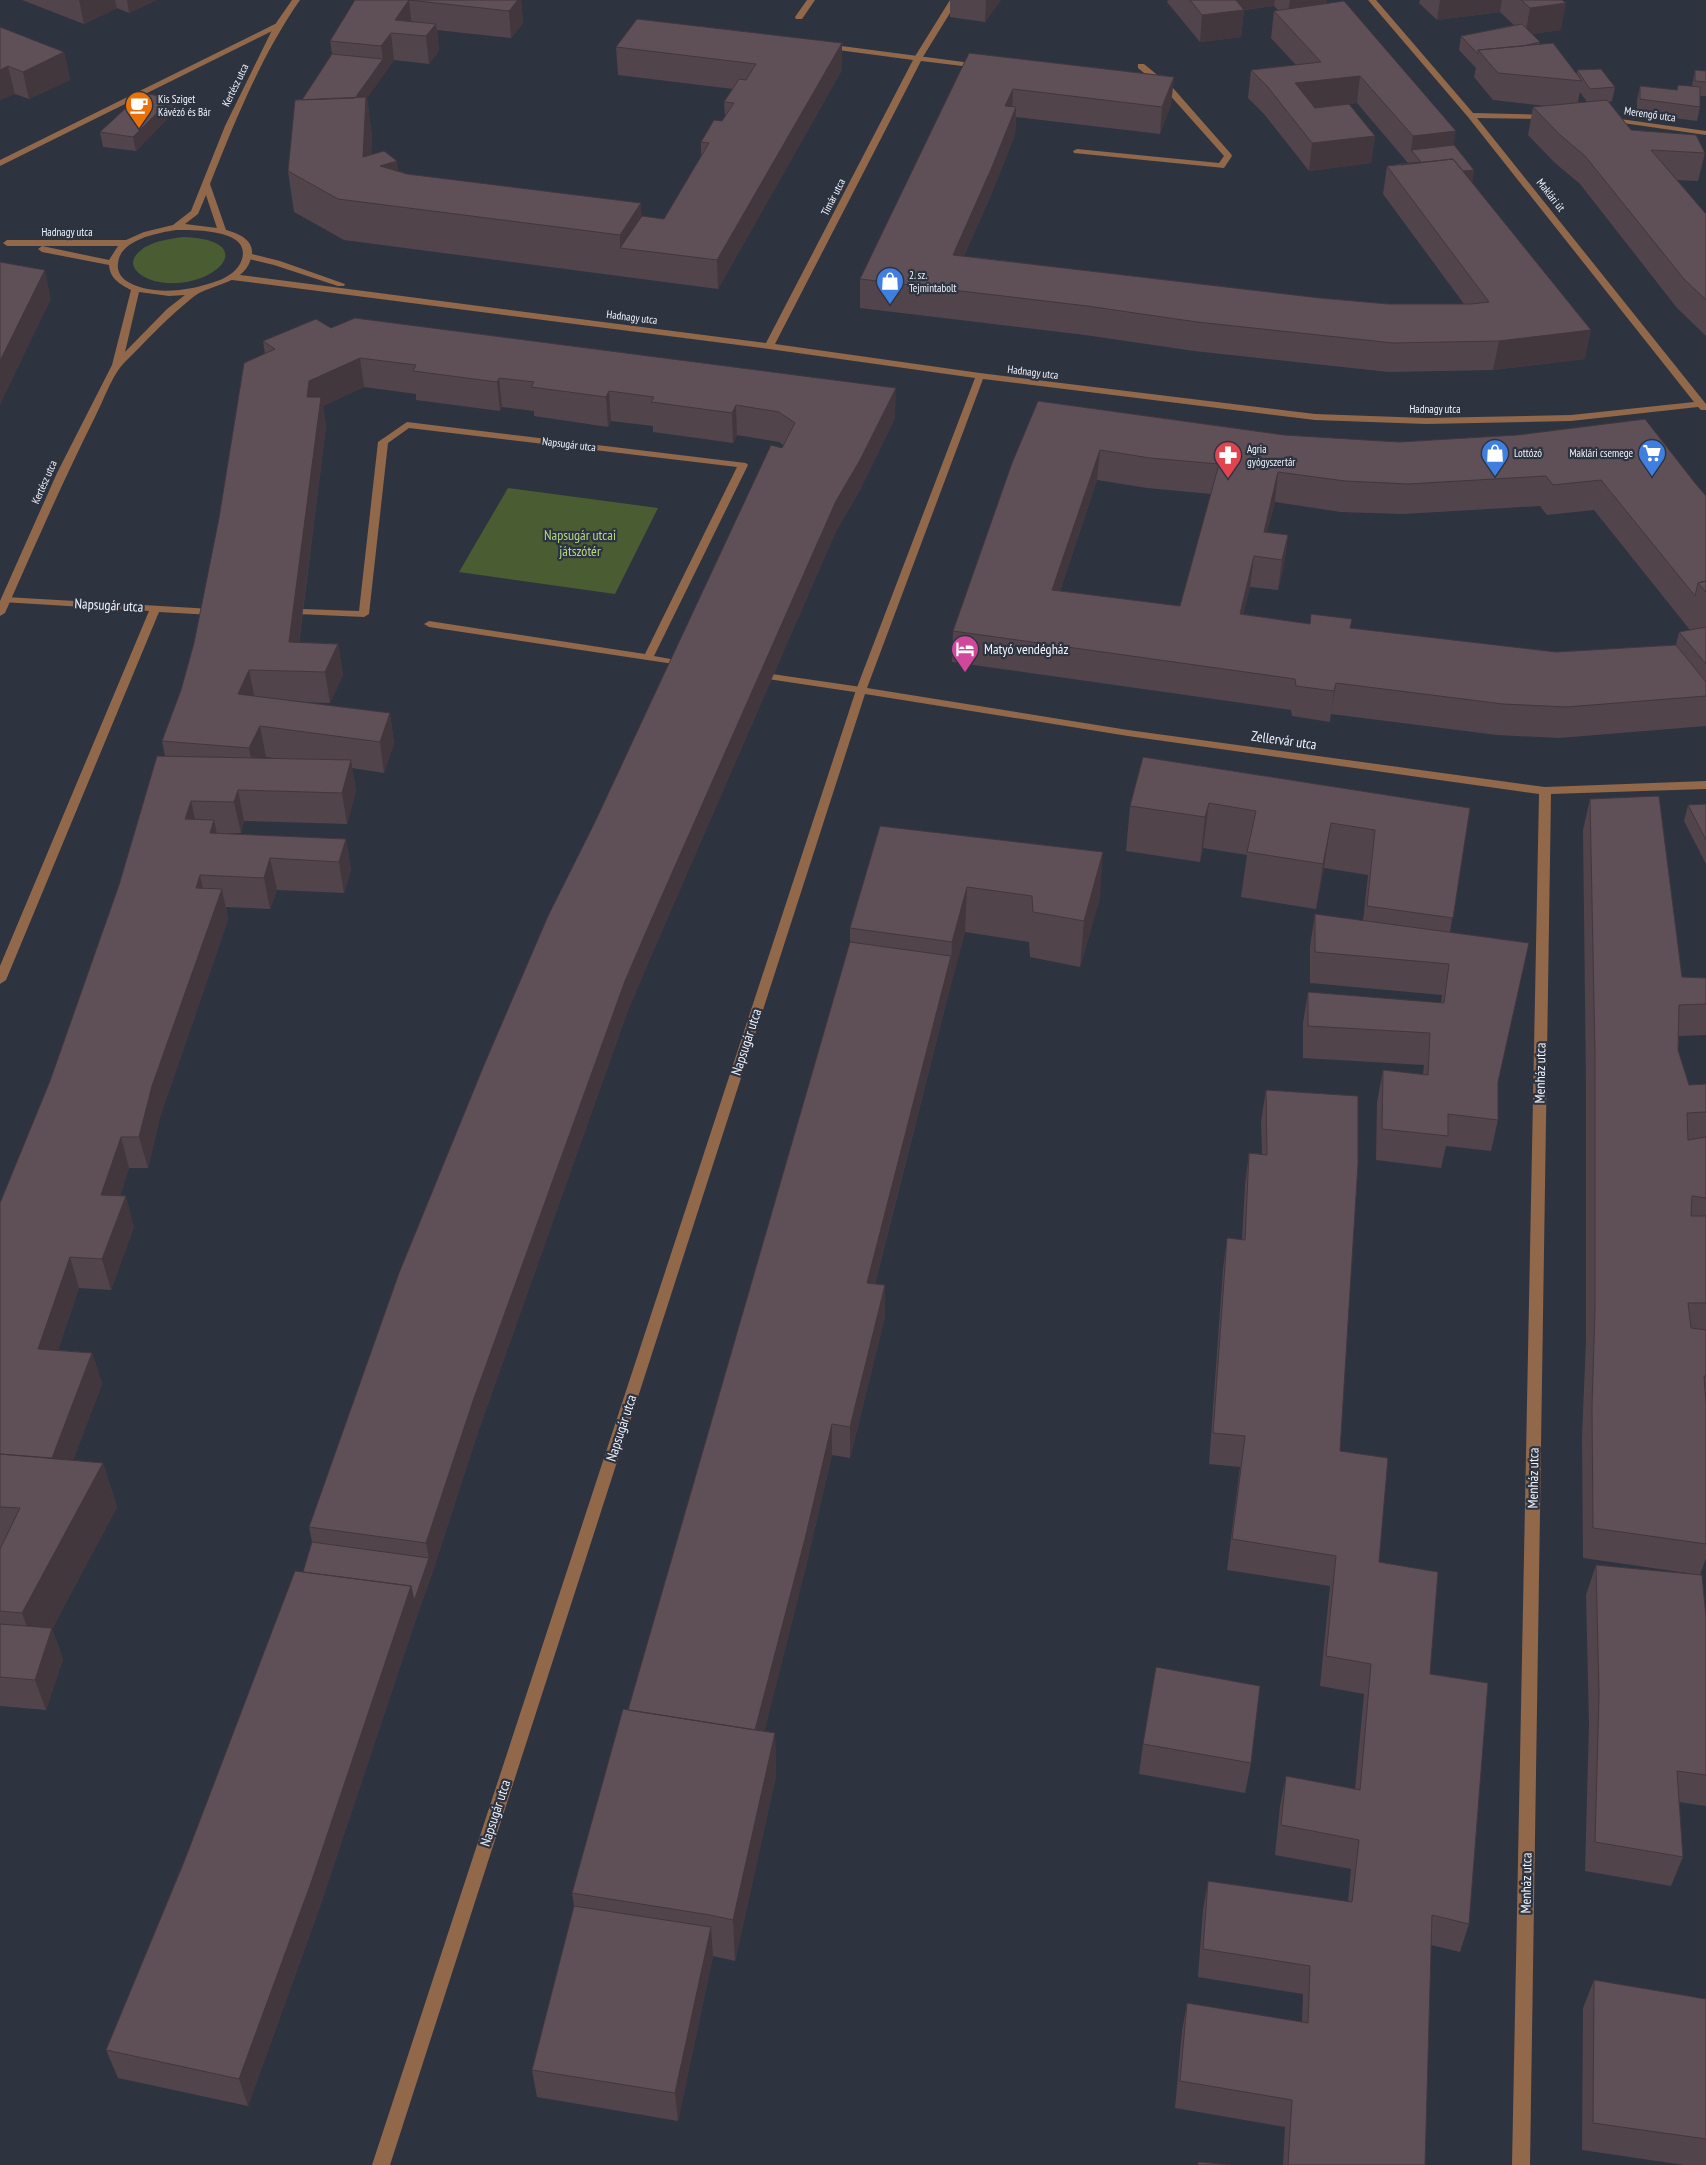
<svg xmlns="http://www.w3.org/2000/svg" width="1706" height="2165" viewBox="0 0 1706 2165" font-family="'PT Sans Narrow',sans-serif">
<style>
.green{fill:#4a5c31}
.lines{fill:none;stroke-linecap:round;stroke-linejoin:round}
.service{fill:#91684a;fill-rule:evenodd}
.minor{fill:#91684a;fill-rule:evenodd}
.tertiary{fill:#91684a;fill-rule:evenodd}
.wall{fill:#52444b;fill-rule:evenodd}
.shaded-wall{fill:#42373d}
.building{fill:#5f4f57;stroke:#42373d;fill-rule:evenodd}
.labels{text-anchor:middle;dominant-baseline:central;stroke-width:4.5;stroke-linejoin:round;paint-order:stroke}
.far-street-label{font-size:11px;fill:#f0f4fd;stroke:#2e3340}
.far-poi-label{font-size:11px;fill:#f0f4fd;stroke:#2e3340;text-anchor:start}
.park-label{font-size:14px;fill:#b3d981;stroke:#2e3340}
.street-label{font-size:14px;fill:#f0f4fd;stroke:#2e3340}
.poi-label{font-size:14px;fill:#f0f4fd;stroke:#2e3340;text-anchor:start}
</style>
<rect width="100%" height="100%" fill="#2e3340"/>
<path class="green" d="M183 237C265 240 212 292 159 282 143 279 122 266 140 251 151 241 169 239 183 237Z
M508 488 658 508 615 594 459 572Z"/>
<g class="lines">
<path class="service" d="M807 0H815L802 19H796L795 17Z
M950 0H958L921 60H915L914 58Z
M1138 64H1144L1173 88 1231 154 1232 156 1224 168 1074 153 1073 151 1077 149 1219 163 1224 156 1167 92 1138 68Z
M407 422 746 463 748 465 654 656 687 662 688 664 687 666 429 627 424 624 429 621 645 654 737 467 409 428 388 443 369 614 364 617 298 614 297 612 302 609 359 611 378 442Z
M6 597 212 609 217 612 212 615 159 612 6 980 0 984V966L149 611 2 602 1 600Z
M772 674 861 687 866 690 861 693 768 679 767 677Z"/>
<path class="minor" d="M1368 0H1376L1473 113 1552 115 1553 117 1549 119 1477 118 1706 404V410H1701L1698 407 1571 421 1426 424 1315 420 983 379 867 688 1128 730 1545 787 1706 781V789L1551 794 1530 2165H1512L1539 794 1128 736 865 694 390 2165H372L856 690 975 378 769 349 232 280 228 277 232 274 766 343 913 60 823 48V44H826L979 64 983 66 979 68 921 61 775 344 980 373 1315 414 1426 418 1571 415 1694 402 1468 117Z
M275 24 282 26 0 166V160Z
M1606 117 1706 131V135L1609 121H1606Z
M248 253 280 261 345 284 344 286H338L274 265 245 258 244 256Z"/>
<path class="tertiary" d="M292 0H300C261 56 235 121 210 184L226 230C237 233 253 239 252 253 248 286 211 282 192 298 167 318 146 341 124 363 112 375 103 402 95 417 63 481 34 547 5 613L0 616V601L57 473 112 365 131 290C120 284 110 279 109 265L42 252 38 249 42 246 109 260 118 246H7L3 243 7 240H126L144 232 173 225 191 211 225 126 274 26ZM206 195 217 228 185 224 198 214ZM176 230C194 230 251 229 242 259 239 270 227 278 217 281 190 291 150 297 125 280 120 276 117 270 118 264 119 240 157 233 176 230ZM139 292 169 296 185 295 167 309 125 352Z"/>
</g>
<path class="wall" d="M22 0H157L129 13 117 8 84 24Z
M355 0H521L523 23 511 38 437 30 439 51 429 64 394 60 367 98 372 137 371 155 399 171 407 174 641 216 664 219 701 156V142L722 121 725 117 724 102 733 89 618 75 616 47 842 70 718 289 344 240 294 212 288 171 302 100 332 54 330 41Z
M950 0H1001L985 22 950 17Z
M1168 0H1327L1326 4 1454 145 1474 170 1472 183 1585 359 1493 370 1389 372 1194 351 1085 335 860 308V279L969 53 1174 77 1171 104 1160 134 1016 117 1015 135 991 195 964 256 1320 298 1388 304H1464L1383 194 1387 166 1408 163 1357 103 1315 108 1375 136 1371 163 1309 171 1264 114 1248 98 1251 70 1296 65 1271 38 1274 11 1278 10 1274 6 1244 10 1241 37 1200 42 1167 2Z
M1420 0H1562L1561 30 1532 34 1540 42 1539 44 1577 74V70L1615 87 1612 101 1609 102 1631 130 1705 153 1698 181 1677 180 1706 214V336L1677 308 1580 184 1554 162 1528 135 1533 107 1545 106 1493 100 1474 77 1476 68 1459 50 1461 36 1514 25 1500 12 1437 20 1419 3ZM1580 92 1587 102H1578Z
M0 27 64 52 70 80 29 99 15 94 0 100Z
M1695 70 1706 71V96H1700V107L1697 121 1637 113V100L1640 86 1677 90 1692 86Z
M172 98 174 112 136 151 103 147 100 132Z
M331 328 895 418 860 490 836 531 648 963 627 1013 478 1432 432 1574 417 1616 318 1912 248 2106 118 2078 106 2050 303 1572 312 1542 309 1527 783 445 779 442 737 435 733 443 653 432V426L611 421 608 427 534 416V411L502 407 500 411 416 400V394L364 387 323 406 326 427 299 643 338 644 343 675 330 703 299 702 390 713 394 744 384 773 352 768 356 791 347 824 244 821 241 833H217L346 839 351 870 344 893 277 890 270 909 226 907 228 920 160 1117 148 1168H129L120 1196 134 1227 111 1290 79 1288 58 1350 92 1353 102 1384 73 1460 103 1463 117 1507 52 1629 63 1659 46 1710 0 1706V1203L50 1081 165 756 162 741 181 690 194 643 265 354 263 341ZM266 757 279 759H265Z
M1038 401 1284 435 1695 483 1706 496V726L1559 738 1497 735 1331 714 1330 722 1292 716 1291 710 952 662 953 631ZM1097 480 1147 488 1211 494 1180 606 1060 591ZM1275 502 1341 512 1403 514 1540 506 1547 515 1594 510 1690 630 1679 632 1676 645 1556 652 1310 624 1243 614 1250 587 1278 590 1284 565 1288 535 1267 532Z
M1143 757 1470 808 1450 932 1498 1082V1120L1491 1151 1446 1146 1441 1168 1376 1160 1377 1102 1383 1070 1423 1075 1424 1065 1303 1058V1023L1308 992 1441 1003 1442 995 1310 983V946L1315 914 1363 921 1368 875 1324 868 1316 909 1241 897 1247 855 1203 848 1200 862 1126 851 1130 806Z
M1590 799 1682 977 1706 978V1035L1679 1036 1678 1050 1689 1085 1706 1084V1558L1700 1575 1706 1617V1806L1679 1802 1683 1857 1671 1886 1585 1871 1589 1724 1586 1595 1596 1565 1694 1574 1583 1558 1582 1437 1586 1340V1086L1583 830Z
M1706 804V864L1684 821 1688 805Z
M880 826 1100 898 1080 967 1030 957 1029 942 965 932 950 988 875 1284 885 1285V1317L850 1458 832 1455 805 1570 764 1732 775 1733 776 1776 735 1961 713 1956 678 2121 537 2097 532 2070 574 1906 572 1893 628 1710 850 942V928Z
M1266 1090 1340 1451 1379 1562 1430 1674 1469 1924 1460 1952 1431 1945 1425 2165H1283L1285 2127 1175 2108 1182 2031 1187 2003 1302 2022 1303 1994 1198 1977 1203 1910 1208 1881 1348 1902 1351 1869 1275 1855 1280 1806 1286 1776 1355 1789 1364 1694 1320 1686 1330 1586 1227 1570 1240 1467 1209 1464 1223 1269 1227 1238 1242 1240 1245 1185 1249 1153 1262 1154 1261 1121Z
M1143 1744 1251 1763 1245 1793 1139 1774Z
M1594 1980 1706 1999V2165H1684L1582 2150 1583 2008Z"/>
<path class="shaded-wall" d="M79 0H115L117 8 84 24Z
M127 0H157L129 13Z
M409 0 412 27 395 20Z
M518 0H521L523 23 511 38 509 11Z
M986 0H1001L985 22Z
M1222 0H1275L1274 6 1221 12Z
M1290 0H1327L1325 16 1287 20Z
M1440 0H1502L1500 12 1437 20Z
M1566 3 1561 30 1525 35 1530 8Z
M1244 10 1241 37 1200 42 1202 15Z
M436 24 439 51 429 64 426 36Z
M391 33 394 60 367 98 372 137 369 198 351 104 383 59 381 46Z
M842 43V70L718 289 717 260Z
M64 52 70 80 29 99 23 72Z
M8 66 15 94 0 100V70Z
M1360 76 1357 103 1292 110 1295 83Z
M1174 77 1171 104 1160 134 1162 107Z
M1013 89 1012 116 1005 106Z
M172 98 174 112 136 151 133 137Z
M1016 107 1015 135 991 195 952 283 953 255Z
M1456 131 1451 159 1421 162 1411 150 1409 164 1413 136Z
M1375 136 1371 163 1309 171 1312 143Z
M397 161 402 201 380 166Z
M1474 170 1472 185 1411 177Z
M641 203 643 244 620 248V235Z
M45 270 51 299 0 405V361Z
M1591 330 1585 359 1493 370 1499 341Z
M360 358 364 387 323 406 326 427 295 671 289 642 307 397 309 381Z
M499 378 502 407 500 411 497 382Z
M896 388 895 418 860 490 836 531 648 963 627 1013 478 1432 432 1574 417 1616 318 1912 248 2106 239 2079 411 1586 429 1558 426 1543 473 1401 625 981 646 932 836 501Z
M609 391 611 421 608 427 606 397Z
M736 405 737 435 733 443 732 413Z
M1100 450 1097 480 1050 620 1052 590Z
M1278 472 1275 502 1261 557 1264 532Z
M1288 535 1284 565 1278 590 1282 560Z
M1254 556 1250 587 1236 644 1240 614Z
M338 644 343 675 330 703 325 672Z
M249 670 255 700 238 694Z
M1336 683 1331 714 1330 722 1334 691Z
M390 713 394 744 384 773 380 742Z
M260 726 266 757 255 779 249 748Z
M351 760 356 791 347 824 342 793Z
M238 790 244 821 241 833 234 802Z
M191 801 198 832 185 819Z
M1209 803 1203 848 1200 862 1205 817Z
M214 820 221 852 210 833Z
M1331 823 1324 868 1316 909 1323 864Z
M346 839 351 870 344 893 339 862Z
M1103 852 1100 898 1080 967 1084 921Z
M270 858 277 890 270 909 264 878Z
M200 875 207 907 196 888Z
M967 887 965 932 950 988 952 942Z
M222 889 228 920 160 1117 148 1168 139 1137 152 1086Z
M951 956 950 988 867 1314V1283Z
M121 1137 129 1168 110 1227 101 1195Z
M126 1196 134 1227 111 1290 102 1259Z
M70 1257 79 1288 48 1380 38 1349Z
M885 1285V1317L850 1458V1427Z
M92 1353 102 1384 57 1503 46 1472Z
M832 1424V1455L805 1570 754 1773 752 1743Z
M103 1463 117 1507 52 1629 63 1659 46 1710 35 1680 38 1656 22 1613Z
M775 1733 776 1776 735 1961 733 1920Z
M711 1927 713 1956 678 2121 675 2093Z"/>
<path class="building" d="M355 0H518L509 11 409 0 395 20 436 24 426 36 391 33 381 46 330 41Z
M1190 0H1236L1244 10 1202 15Z
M1521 0H1562L1566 3 1530 8Z
M1344 1 1456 131 1413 136 1360 76 1295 83 1315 108 1349 104 1375 136 1312 143 1267 86 1251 70 1321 62 1274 11Z
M637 19 842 43 717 260 620 248 642 216 664 219 709 143 701 142 714 120 722 121 734 103 724 102 739 79 746 80 756 64 616 47Z
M1522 24 1540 42 1523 46 1478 50V54L1461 36Z
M0 27 64 52 23 72 8 66 0 70Z
M1553 43 1582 81 1498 73 1478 50Z
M969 53 1174 77 1162 107 1013 89 1005 106 1016 107 992 167 953 255 1320 298 1388 304H1471L1489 302 1387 166 1453 159 1591 330 1499 341 1393 343 1197 322 1087 306 860 279Z
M332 54 383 59 355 98 302 100Z
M1601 69 1615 87 1590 89 1577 70Z
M1695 70 1706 71V82L1695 81Z
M1678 85 1700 87V107L1640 99V86L1677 90Z
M142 93 172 98 133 137 100 132Z
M366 97 363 157 384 151 397 161 380 166 407 174 641 203 620 235 338 199 288 171 295 100Z
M1607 100 1631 130 1696 135 1705 153 1651 150 1706 214V300L1684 279 1585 156 1559 134 1533 107Z
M1454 145 1474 170 1463 171 1453 159 1401 165 1400 164 1421 162 1411 150Z
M0 262 45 270 0 361Z
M355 318 896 388 860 460 836 501 646 932 625 981 473 1401 426 1543 309 1527 399 1273 484 1065 548 916 594 824 771 445 782 448 795 423 779 412 736 405 732 413 651 402 654 397 609 391 606 397 531 387 534 382 499 378 497 382 413 371 416 365 360 358 309 381 307 397H321L289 642 338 644 325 672 249 670 238 694 390 713 380 742 260 726 249 748 162 741 181 690 194 643 219 518 244 363 275 349 263 341 316 319 331 328Z
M1038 401 1284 435 1399 442 1517 435 1645 419 1695 483 1706 496V581L1698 583 1695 596 1601 480 1553 485 1546 476 1408 484 1345 481 1278 472 1264 532 1288 535 1282 560 1254 556 1240 614 1310 624 1311 614 1352 619 1350 628 1556 652 1676 645 1706 682V696L1566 707 1503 704 1336 683 1334 691 1296 686 1295 679 953 631 1012 463ZM1100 450 1150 458 1219 464 1180 606 1052 590Z
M1706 581V592L1698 583Z
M1706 627V664L1679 632Z
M157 756 351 760 342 793 238 790 234 802 191 801 185 819 214 820 210 833 346 839 339 862 270 858 264 878 200 875 196 888 222 889 152 1086 139 1137H121L101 1195 126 1196 102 1259 70 1257 38 1349 92 1353 52 1458 0 1454V1203L50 1081 119 885Z
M1143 757 1470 808 1453 918 1367 906 1375 830 1331 823 1323 864 1247 852 1256 811 1209 803 1205 817 1130 806Z
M1659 796 1682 977 1706 978V1004L1679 1005 1678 1050 1689 1085 1706 1084V1112L1687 1113 1688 1140 1706 1137V1198L1692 1196 1691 1216H1706V1303H1688L1691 1328 1706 1330V1376H1704L1706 1403V1544L1593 1528 1592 1406 1595 1309V1054L1590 799Z
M1706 804V840L1688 805Z
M880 826 1103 852 1084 921 1033 912 1032 896 967 887 952 942 850 928Z
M1315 914 1529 943 1498 1082V1120L1448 1114V1136L1382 1129 1383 1070 1428 1075 1430 1033 1308 1026V992L1444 1003 1449 964 1315 952Z
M850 942 951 956 867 1283 885 1285 850 1427 832 1424 805 1539 755 1730 628 1710Z
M1266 1090 1358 1096V1164L1340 1451 1388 1458 1379 1562 1438 1572 1430 1674 1488 1683 1469 1924 1432 1915 1425 2165H1288L1292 2100 1180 2081 1187 2003 1308 2023 1310 1966 1203 1949 1208 1881 1352 1902 1359 1840 1281 1825 1286 1776 1360 1790 1371 1664 1326 1656 1336 1556 1232 1539 1245 1436 1213 1433 1227 1238 1245 1240 1249 1153 1267 1155Z
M0 1454 103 1463 22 1613 0 1611V1549L20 1508 0 1507Z
M312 1542 429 1558 414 1601 411 1586 303 1572Z
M1596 1565 1702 1575 1706 1617V1775L1677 1771 1683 1857 1595 1842 1599 1694Z
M295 1571 411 1586 311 1883 239 2079 106 2050 184 1862Z
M0 1624 52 1628 35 1680 0 1677Z
M1156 1667 1260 1686 1251 1763 1143 1744Z
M623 1709 775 1733 733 1920 710 1915 572 1893Z
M574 1906 711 1927 675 2093 532 2070Z
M1594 1980 1706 1999V2139L1593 2123Z
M1198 2162 1231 2165H1198Z"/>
<defs>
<g id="cafe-pin" transform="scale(1.4375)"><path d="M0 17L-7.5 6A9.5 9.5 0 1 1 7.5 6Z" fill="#e8710a" stroke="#2e3340"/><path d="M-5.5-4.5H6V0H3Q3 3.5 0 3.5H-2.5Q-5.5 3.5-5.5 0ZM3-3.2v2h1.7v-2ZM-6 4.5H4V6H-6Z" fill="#fff"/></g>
<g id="shop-pin" transform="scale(1.4375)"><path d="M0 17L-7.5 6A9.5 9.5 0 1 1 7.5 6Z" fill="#3f7fe0" stroke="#2e3340"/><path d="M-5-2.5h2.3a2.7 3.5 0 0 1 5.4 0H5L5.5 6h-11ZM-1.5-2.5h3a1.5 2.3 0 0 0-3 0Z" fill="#fff"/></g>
<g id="supermarket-pin" transform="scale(1.4375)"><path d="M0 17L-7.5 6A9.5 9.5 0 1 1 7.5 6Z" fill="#3f7fe0" stroke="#2e3340"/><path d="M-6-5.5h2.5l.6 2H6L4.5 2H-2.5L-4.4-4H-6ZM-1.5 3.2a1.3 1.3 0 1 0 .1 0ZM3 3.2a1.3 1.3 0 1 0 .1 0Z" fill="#fff"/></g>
<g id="pharmacy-pin" transform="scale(1.4375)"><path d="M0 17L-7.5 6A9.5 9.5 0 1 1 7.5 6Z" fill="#e0444e" stroke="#2e3340"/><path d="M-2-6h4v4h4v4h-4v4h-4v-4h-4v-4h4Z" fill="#fff"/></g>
<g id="hotel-pin" transform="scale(1.4375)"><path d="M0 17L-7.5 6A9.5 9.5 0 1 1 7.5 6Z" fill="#d1479c" stroke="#2e3340"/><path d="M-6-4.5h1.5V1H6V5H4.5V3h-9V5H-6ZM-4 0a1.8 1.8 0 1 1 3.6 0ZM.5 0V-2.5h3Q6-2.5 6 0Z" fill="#fff"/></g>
</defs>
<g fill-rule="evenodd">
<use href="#cafe-pin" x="139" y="105"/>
<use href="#shop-pin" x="890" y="281"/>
<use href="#shop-pin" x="1495" y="453"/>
<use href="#supermarket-pin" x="1652" y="453"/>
<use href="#pharmacy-pin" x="1228" y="455"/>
<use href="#hotel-pin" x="965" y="649"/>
</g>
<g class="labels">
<g class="far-street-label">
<text transform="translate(235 85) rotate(-64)">Kertész utca</text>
<text transform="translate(1650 114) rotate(8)">Merengő utca</text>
<text transform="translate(1551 195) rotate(52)">Maklári út</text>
<text transform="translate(833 197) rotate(-63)">Tímár utca</text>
<text x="67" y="232">Hadnagy utca</text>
<text transform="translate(632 317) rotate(7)">Hadnagy utca</text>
<text transform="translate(1033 372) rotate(7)">Hadnagy utca</text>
<text x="1435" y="409">Hadnagy utca</text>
<text transform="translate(569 444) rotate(7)">Napsugár utca</text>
<text transform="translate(44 482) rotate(-66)">Kertész utca</text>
</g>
<g class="far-poi-label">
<text x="158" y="99">Kis Sziget<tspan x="158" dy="13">Kávézó és Bár</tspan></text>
<text x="909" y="275">2. sz.<tspan x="909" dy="13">Tejmintabolt</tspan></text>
<text x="1247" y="449">Agria<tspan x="1247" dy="13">gyógyszertár</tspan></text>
<text x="1514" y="453">Lottózó</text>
<text x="1633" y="453" text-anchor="end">Maklári csemege</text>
</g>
<g class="park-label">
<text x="580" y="535">Napsugár utcai<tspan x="580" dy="16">játszótér</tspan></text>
</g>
<g class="street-label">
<text transform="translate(109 605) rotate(3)">Napsugár utca</text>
<text transform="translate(1284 740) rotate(8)">Zellervár utca</text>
<text transform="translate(746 1042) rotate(-72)">Napsugár utca</text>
<text transform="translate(1540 1073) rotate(-89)">Menház utca</text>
<text transform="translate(621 1428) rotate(-72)">Napsugár utca</text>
<text transform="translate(1533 1478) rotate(-89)">Menház utca</text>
<text transform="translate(495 1813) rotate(-72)">Napsugár utca</text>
<text transform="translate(1526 1883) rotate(-89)">Menház utca</text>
</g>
<g class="poi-label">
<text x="984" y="649">Matyó vendégház</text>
</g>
</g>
</svg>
